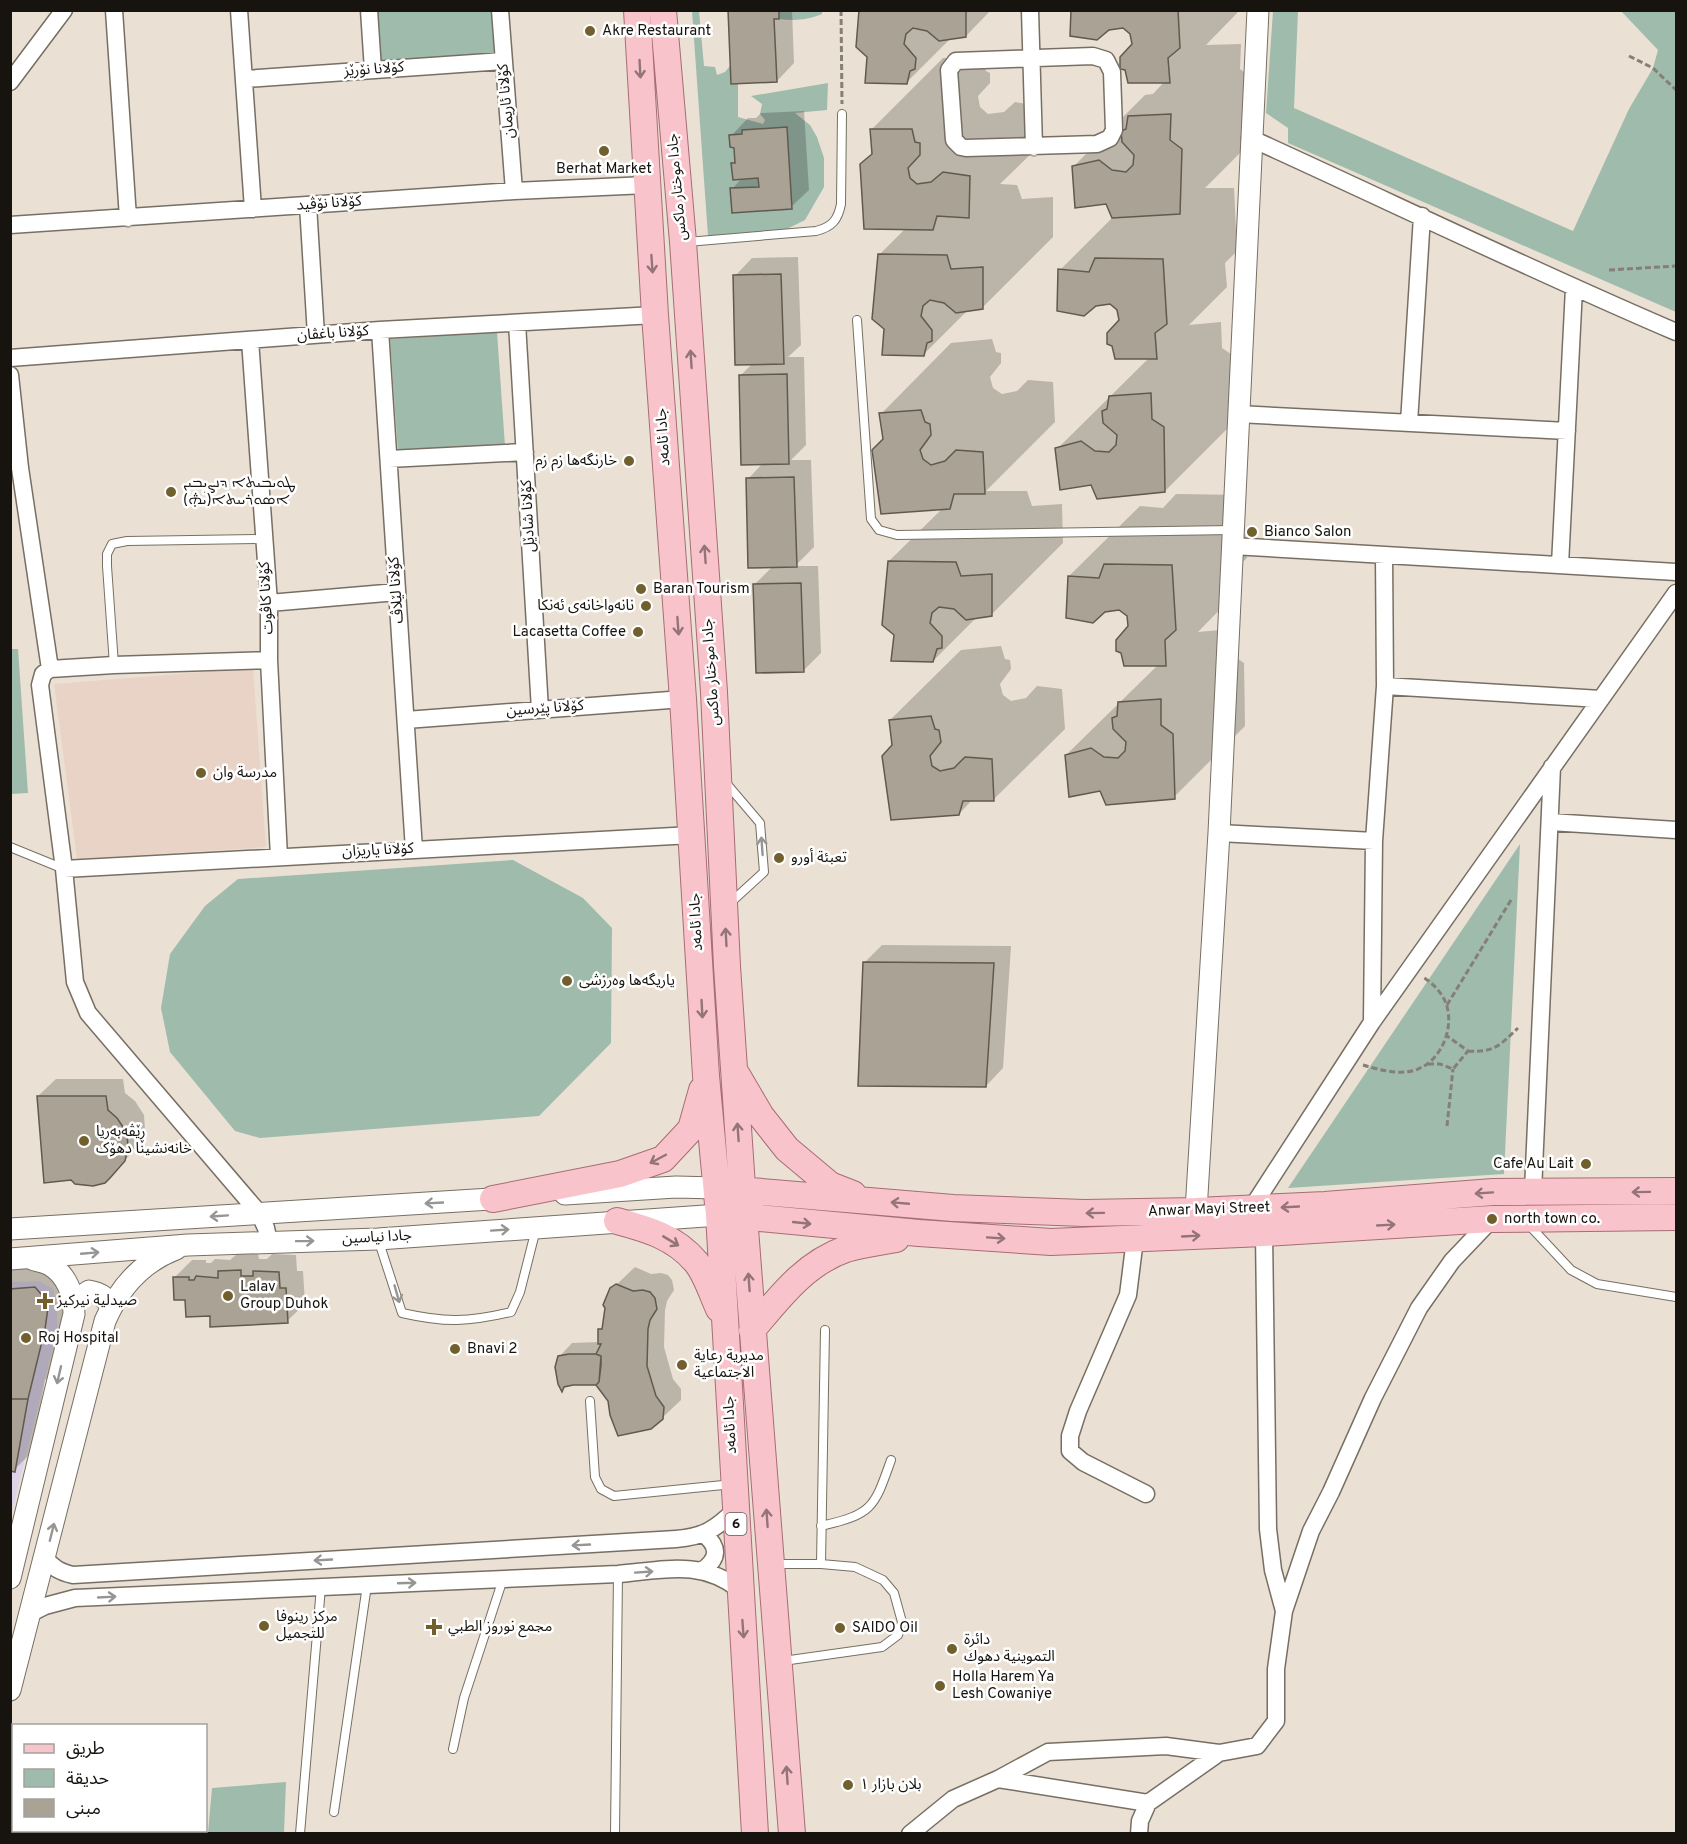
<svg xmlns="http://www.w3.org/2000/svg" width="1687" height="1844" viewBox="0 0 1687 1844" font-family="Overpass,'Noto Sans Arabic','Noto Sans Syriac',sans-serif">
<style>
.education{fill:#e9d3c7}
.medical{fill:#ddd4e9}
.green{fill:#9fbbac}
.shadow{fill:#0003}
.building{fill:#aba296;stroke:#61594e;stroke-width:1.5}
.lines{fill:none;stroke-linecap:round;stroke-linejoin:round}
.service-casing{stroke:#776f63;stroke-width:10}
.minor-casing{stroke:#776f63;stroke-width:19}
.tertiary-casing{stroke:#776f63;stroke-width:23}
.primary-casing{stroke:#a76c74;stroke-width:28}
.path{stroke:#857f76;stroke-width:3;stroke-dasharray:6 3;stroke-linecap:butt}
.service{stroke:#fff;stroke-width:8}
.minor{stroke:#fff;stroke-width:16}
.tertiary{stroke:#fff;stroke-width:21}
.primary{stroke:#f9c3cc;stroke-width:26}
.oneway{stroke:#937477}
.oneway2{stroke:#979593}
.poi-dot{fill:#71602e;stroke:#fff;stroke-width:2}
.labels{text-anchor:middle;dominant-baseline:central;stroke-width:5;stroke-linejoin:round;paint-order:stroke}
.shield{fill:#fff;stroke:#5d5a57;stroke-width:1.5}
.shield-label{font-size:14px;font-weight:bold;fill:#17140f}
.poi-label{font-size:15px;fill:#17140f;stroke:#fff;text-anchor:start}
.street-label{font-size:15px;fill:#17140f;stroke:#fff}
</style>
<rect width="100%" height="100%" fill="#eae1d4"/>
<path class="education" d="M253 668 266 847 77 859 54 684Z"/>
<path class="medical" d="M39 1281 53 1289 57 1310V1330L11 1516V1282Z"/>
<path class="green" d="M369 11H500L503 61 373 70Z
M692 11H699L704 66 715 67 717 75 725 72 730 66 731 84H738V117L763 124 765 120 760 114 762 104 751 96 828 83 827 110 795 113 810 125 817 137 824 158V187L805 220 783 231 708 236Z
M779 11H822V14C807 20 795 21 779 19Z
M1273 11H1298L1294 108 1573 231 1629 109 1653 68 1658 50 1621 11H1676V312L1288 143V128L1266 113Z
M497 332 505 446 398 453 390 339Z
M11 649H18L28 793 11 794Z
M1520 844 1504 1174 1288 1188Z
M513 860 583 898 612 928 611 1043 539 1116 260 1138 235 1131 170 1052 161 1008 170 954 205 906 238 879Z
M286 1782 284 1833H208L212 1788Z"/>
<path class="shadow" d="M730 10H792L794 63 777 81Z
M860 10H991L966 36 951 38 907 82 869 56Z
M1072 10H1240L1206 45 1241 44 1240 69 1252 78 1251 142 1205 188H1234L1237 251 1225 263 1227 287 1189 325 1221 322 1222 348 1234 356 1236 420 1165 491 1092 483 1057 449 1149 358 1121 320 1119 309 1060 270 1113 217 1107 202 1074 166 1145 95 1153 94 1164 82 1134 44 1132 33 1123 26Z
M943 58H983L986 71 990 73V83L978 96 980 107 988 114 1004 112 1015 102 1040 106 1039 146 1000 184 1017 185 1022 199 1053 197V237L982 308 968 310 924 354 886 328 879 255 906 228 873 153 872 129Z
M804 111 809 190 791 207 732 189 742 178 733 164 736 160V147L731 136 748 118H756L761 113Z
M798 257 801 345 788 357H804L806 445 791 460H811L814 547 795 566H818L821 653 803 671 755 584 773 566 748 479 763 463 740 376 753 363 735 276 752 258Z
M992 339 996 352 1001 353V363L990 377 993 388 1002 394 1017 391 1028 380 1053 382 1055 422 986 491H1027L1032 506 1062 504 1063 543 992 614 977 617 933 661 889 561 943 508 885 439 881 414 951 343Z
M1176 494 1243 495 1247 558 1235 569 1236 593 1198 632 1231 629V654L1244 663 1245 726 1174 797 1101 790 1066 755 1159 664 1130 626 1128 616 1069 576 1140 506 1163 508Z
M1001 646 1005 659 1010 660 1011 669 1000 684 1003 695 1011 701 1026 698 1037 686 1062 689 1065 729 994 799H973L959 814 894 746 890 720 961 650Z
M882 945 1011 946 1003 1068 986 1086 864 963Z
M56 1079H123L125 1093 135 1101 144 1115 145 1130 142 1142 109 1177 38 1096Z
M258 1253 259 1259H267L272 1254 296 1255 297 1271H303L305 1304 287 1321 211 1314 186 1298 174 1278 192 1260H206V1263H211L215 1259 230 1260 237 1254Z
M10 1265 72 1274 54 1371 45 1380 32 1452 14 1470H10Z
M635 1267 651 1274 661 1273 668 1275 672 1280 674 1290 667 1301 665 1310 664 1347 673 1379 681 1389V1400L662 1418 610 1400 596 1383 566 1385 562 1390 559 1357 572 1343 600 1342V1330L604 1326 612 1289Z"/>
<path class="building" d="M728 10H779V19H774L777 82 731 84Z
M859 10H966V37L939 41 927 31 913 28 906 34 904 44 916 58 915 69 910 71 907 84 865 83 867 57 856 47Z
M1071 10H1178L1180 48 1168 58 1170 83H1128L1125 70 1120 69V57L1132 44 1130 34 1123 28 1109 30 1097 40 1070 36Z
M1171 114 1170 140 1182 149 1180 214 1112 218 1106 204 1075 208 1072 166 1099 160 1112 170 1126 172 1133 165 1134 155 1122 142 1121 131 1126 129 1128 116Z
M787 127 792 209 732 213 730 188 759 187 758 178 733 180 731 163H735L734 148 730 147 729 135 742 134V130Z
M870 129H912L915 142 920 143V155L908 168 910 178 917 184 931 182 943 172 970 176 969 218 937 216 933 230 864 229 860 164 872 154Z
M878 254 947 255 951 269 983 267V309L956 313 944 303 930 300 923 306 921 316 932 330V341L927 343 924 356 882 355 884 329 872 319Z
M1095 258 1163 259 1167 324 1155 333 1157 359H1115L1112 346 1107 344V333L1119 320 1117 310 1110 304 1096 306 1084 316 1057 311 1058 269 1089 272Z
M781 274 784 364 735 365 733 275Z
M787 374 789 464 741 465 739 375Z
M1151 393 1152 419 1164 427 1165 492 1097 499 1091 485 1060 490 1055 448 1081 441 1095 451 1109 452 1116 445 1117 435 1103 423 1102 411 1107 409 1109 396Z
M921 410 925 422 930 424 931 435 920 450 923 459 931 465 945 461 956 450 983 452 985 494H954L950 509 881 514 872 450 883 439 879 413Z
M794 477 797 567 748 568 746 478Z
M888 561 956 562 961 576 992 574V616L966 620 954 609 939 607 932 613 930 623 942 636V648L937 649 933 662 891 661 894 635 882 625Z
M1104 564 1172 565 1176 630 1165 640 1166 666H1124L1121 653 1116 651V640L1128 626 1127 616 1119 610 1105 612 1093 623 1066 618 1068 576 1099 578Z
M801 583 804 672 756 673 753 584Z
M1161 699V725L1173 734 1175 799 1106 805 1100 791 1069 797 1065 755 1091 748 1104 757 1118 758 1125 751 1126 742 1113 729 1112 718 1117 716 1118 702Z
M931 716 935 729 939 730 941 742 930 756 932 766 940 771 954 768 965 757 992 759 994 801H963L959 815 891 820 882 756 892 745 889 720Z
M863 962 994 963 986 1087 858 1086Z
M37 1096H106L108 1110 117 1118 127 1133 128 1148 125 1161 110 1178 105 1183 93 1186 75 1184 71 1180 44 1183Z
M241 1270V1276H253V1271L279 1272 280 1288H286L288 1323 210 1327V1316L186 1317 185 1300H174L173 1277H189V1280H194L196 1276 218 1278V1271Z
M616 1284 633 1291 643 1290 650 1292 655 1298 657 1309 650 1320 648 1329 647 1366 656 1396 664 1407 663 1419 651 1429 618 1436 610 1415 608 1401 596 1385 599 1382 601 1365V1356L596 1354 601 1344H598V1329H602L605 1308 603 1305 610 1288Z
M35 1287 46 1300 48 1308 45 1329 28 1399H10V1289Z
M569 1354H596L601 1356 599 1382 596 1385H573L564 1387 562 1392 558 1384 555 1367 558 1356Z
M10 1399H28L15 1472 10 1471Z"/>
<g class="lines">
<g class="service-casing">
<path id="service" d="M687 242 816 231C832 227 838 220 841 204L842 114
M857 320 871 519 879 530 897 535 1232 530
M114 665 107 566V554L112 544 127 541 264 539
M726 783 760 823 764 872 729 904
M10 847 64 869
M1528 1224 1571 1270 1597 1284 1676 1297
M378 1239 402 1313C446 1323 468 1322 511 1312L520 1292 536 1229
M590 1401 595 1477 601 1489 614 1496 733 1484
M821 1526C873 1514 874 1508 891 1460
M774 1564H821L855 1567 883 1580 894 1593 902 1622 898 1635 882 1647 783 1661
M821 1564 825 1330
M453 1749 464 1698 503 1579
M334 1812 367 1585
M300 1834 321 1587
M615 1834 618 1574"/>
</g>
<g class="minor-casing">
<path id="minor" d="M114 10 128 218
M239 10 253 209
M369 10 373 70
M500 10 514 191
M1030 10 1034 147
M1093 56 1106 60 1112 72 1114 130 1110 138 1097 144 966 148 961 147 954 140 949 70 956 61Z
M245 79 503 61
M10 82 64 10
M1250 138C1393 203 1533 271 1676 332
M308 205 316 335
M10 225 514 191 647 185
M517 323 540 710
M380 330 414 850
M250 340 269 603V660L279 857
M10 358 380 330 655 315
M10 375 20 468 50 669
M1238 414 1567 431
M1409 423 1422 216
M389 459 525 452
M1232 546 1676 572
M1560 565 1574 288
M269 603 397 592
M1385 686 1601 699
M406 720 683 699
M1550 822 1676 830
M1219 833 1374 841
M64 869 692 835
M1372 1022 1374 841 1385 686 1384 555
M1533 1191 1552 767
M1251 1209 1372 1022 1676 593
M1264 1233 1268 1529 1273 1570 1284 1611
M1135 1239 1128 1295 1078 1411 1070 1436V1451L1083 1462 1146 1494
M269 1242 266 1228 259 1213 88 1013 75 982 64 869 40 685 43 674 50 669 114 665 269 660
M45 1558C53 1568 60 1572 73 1575L676 1539C703 1537 716 1529 735 1510
M703 1570C719 1558 719 1547 704 1534
M31 1613 45 1606 75 1598 618 1574C664 1570 701 1559 740 1590
M998 1779 1148 1803
M910 1834 953 1799 998 1779 1048 1752 1166 1746 1219 1753 1257 1746 1276 1721V1669L1284 1611 1311 1531 1331 1492 1373 1398 1419 1308 1452 1261 1492 1219
M1139 1834 1140 1821 1148 1803 1219 1753"/>
</g>
<g class="tertiary-casing">
<path id="tertiary" d="M565 1194 676 1187 717 1188
M1196 1211 1219 833 1258 10
M10 1229 507 1198
M10 1259 188 1245 378 1239 719 1215
M74 1301 89 1291C101 1293 106 1297 111 1308
M10 1578 74 1314C74 1295 67 1275 50 1265 45 1262 37 1261 32 1259
M10 1690 105 1321C119 1288 142 1262 176 1249"/>
</g>
<g class="primary-casing">
<path id="primary" d="M637 10 655 315 683 699 706 1076 719 1215 755 1834
M663 10 683 242 714 692 727 966 744 1216 792 1834
M737 1075 761 1116 787 1149 830 1185 853 1194
M727 1189 953 1208 1084 1213 1196 1211 1325 1205 1493 1192 1676 1191
M493 1199 620 1174 663 1159 691 1129 702 1090
M728 1215 919 1233 1051 1242 1264 1233 1492 1219 1676 1217
M617 1221C647 1229 675 1237 696 1262 706 1274 712 1294 719 1309
M752 1330C779 1298 805 1263 846 1249 862 1244 880 1242 896 1239"/>
</g>
<path class="path" d="M841 10 842 104
M1629 56 1653 68 1676 90
M1609 270 1676 266
M1447 1005 1511 900
M1468 1051C1494 1053 1500 1045 1518 1028
M1428 1064H1440L1453 1069 1468 1051 1447 1036
M1363 1065C1379 1070 1402 1076 1418 1069 1444 1059 1457 1021 1443 997 1438 989 1431 982 1423 977
M1447 1126 1453 1069"/>
<use href="#service" class="service"/>
<use href="#minor" class="minor"/>
<use href="#tertiary" class="tertiary"/>
<use href="#primary" class="primary"/>
</g>
<defs><path id="oneway-shaft" d="M-6 0H5M1.5-3L5.5 0L1.5 3" fill="none" stroke-width="1.6" stroke-linecap="round" stroke-linejoin="round" transform="scale(1.5)"/></defs>
<g class="oneway">
<use href="#oneway-shaft" transform="translate(640 69) rotate(87)"/>
<use href="#oneway-shaft" transform="translate(652 264) rotate(86)"/>
<use href="#oneway-shaft" transform="translate(691 359) rotate(-94)"/>
<use href="#oneway-shaft" transform="translate(705 554) rotate(-94)"/>
<use href="#oneway-shaft" transform="translate(678 626) rotate(86)"/>
<use href="#oneway-shaft" transform="translate(726 937) rotate(-93)"/>
<use href="#oneway-shaft" transform="translate(702 1009) rotate(87)"/>
<use href="#oneway-shaft" transform="translate(738 1132) rotate(-94)"/>
<use href="#oneway-shaft" transform="translate(658 1159) rotate(152)"/>
<use href="#oneway-shaft" transform="translate(1641 1192) rotate(179)"/>
<use href="#oneway-shaft" transform="translate(1484 1193) rotate(176)"/>
<use href="#oneway-shaft" transform="translate(900 1203) rotate(-175)"/>
<use href="#oneway-shaft" transform="translate(1290 1207) rotate(177)"/>
<use href="#oneway-shaft" transform="translate(1095 1213) rotate(179)"/>
<use href="#oneway-shaft" transform="translate(802 1223) rotate(6)"/>
<use href="#oneway-shaft" transform="translate(1386 1225) rotate(-3)"/>
<use href="#oneway-shaft" transform="translate(1191 1236) rotate(-3)"/>
<use href="#oneway-shaft" transform="translate(996 1238) rotate(4)"/>
<use href="#oneway-shaft" transform="translate(671 1241) rotate(31)"/>
<use href="#oneway-shaft" transform="translate(749 1282) rotate(-94)"/>
<use href="#oneway-shaft" transform="translate(767 1518) rotate(-94)"/>
<use href="#oneway-shaft" transform="translate(743 1629) rotate(86)"/>
<use href="#oneway-shaft" transform="translate(787 1775) rotate(-94)"/>
</g>
<g class="oneway2">
<use href="#oneway-shaft" transform="translate(762 846) rotate(-94)"/>
<use href="#oneway-shaft" transform="translate(434 1203) rotate(177)"/>
<use href="#oneway-shaft" transform="translate(219 1216) rotate(176)"/>
<use href="#oneway-shaft" transform="translate(500 1230) rotate(-4)"/>
<use href="#oneway-shaft" transform="translate(305 1241) rotate(-1)"/>
<use href="#oneway-shaft" transform="translate(90 1253) rotate(-5)"/>
<use href="#oneway-shaft" transform="translate(397 1294) rotate(74)"/>
<use href="#oneway-shaft" transform="translate(59 1375) rotate(103)"/>
<use href="#oneway-shaft" transform="translate(52 1532) rotate(-76)"/>
<use href="#oneway-shaft" transform="translate(581 1545) rotate(177)"/>
<use href="#oneway-shaft" transform="translate(323 1560) rotate(177)"/>
<use href="#oneway-shaft" transform="translate(644 1572) rotate(-4)"/>
<use href="#oneway-shaft" transform="translate(407 1583) rotate(-2)"/>
<use href="#oneway-shaft" transform="translate(107 1597) rotate(-3)"/>
</g>
<g class="poi-dot">
<circle cx="590" cy="31" r="6"/>
<circle cx="604" cy="151" r="6"/>
<circle cx="629" cy="461" r="6"/>
<circle cx="171" cy="492" r="6"/>
<circle cx="1252" cy="532" r="6"/>
<circle cx="641" cy="589" r="6"/>
<circle cx="646" cy="606" r="6"/>
<circle cx="638" cy="632" r="6"/>
<circle cx="201" cy="773" r="6"/>
<circle cx="779" cy="858" r="6"/>
<circle cx="567" cy="981" r="6"/>
<circle cx="84" cy="1141" r="6"/>
<circle cx="1586" cy="1164" r="6"/>
<circle cx="1492" cy="1219" r="6"/>
<circle cx="228" cy="1296" r="6"/>
<path d="M42 1292h6v6h6v6h-6v6h-6v-6h-6v-6h6z"/>
<circle cx="26" cy="1338" r="6"/>
<circle cx="455" cy="1349" r="6"/>
<circle cx="682" cy="1365" r="6"/>
<circle cx="264" cy="1626" r="6"/>
<path d="M431 1618h6v6h6v6h-6v6h-6v-6h-6v-6h6z"/>
<circle cx="840" cy="1628" r="6"/>
<circle cx="952" cy="1649" r="6"/>
<circle cx="940" cy="1686" r="6"/>
<circle cx="848" cy="1785" r="6"/>
</g>
<g class="labels">
<rect class="shield" x="725.5" y="1513" width="21" height="22" rx="4.5"/>
<g class="shield-label">
<text x="736" y="1524">6</text>
</g>
<g class="poi-label">
<text x="602" y="31">Akre Restaurant</text>
<text x="604" y="169" text-anchor="middle">Berhat Market</text>
<text x="617" y="461" text-anchor="end">خارنگەها زم زم</text>
<text x="183" y="483">ܛܘܝܒܝܬܐ ܕܢܨܝܒܝܢ<tspan x="183" dy="17">ܐܣܘܪܝܝܬܐ(ܞ)</tspan></text>
<text x="1264" y="532">Bianco Salon</text>
<text x="653" y="589">Baran Tourism</text>
<text x="634" y="606" text-anchor="end">نانەواخانەی ئەنکا</text>
<text x="626" y="632" text-anchor="end">Lacasetta Coffee</text>
<text x="213" y="773">مدرسة وان</text>
<text x="791" y="858">تعبئة أورو</text>
<text x="579" y="981">ياريگەها وەرزشی</text>
<text x="96" y="1132">ڕێڤه‌به‌ریا<tspan x="96" dy="17">خانەنشينا دهۆک</tspan></text>
<text x="1574" y="1164" text-anchor="end">Cafe Au Lait</text>
<text x="1504" y="1219">north town co.</text>
<text x="240" y="1287">Lalav<tspan x="240" dy="17">Group Duhok</tspan></text>
<text x="57" y="1301">صيدلية نيركيز</text>
<text x="38" y="1338">Roj Hospital</text>
<text x="467" y="1349">Bnavi 2</text>
<text x="694" y="1356">مديرية رعاية<tspan x="694" dy="17">الاجتماعية</tspan></text>
<text x="276" y="1617">مركز رينوفا<tspan x="276" dy="17">للتجميل</tspan></text>
<text x="448" y="1627">مجمع نوروز الطبي</text>
<text x="852" y="1628">SAIDO Oil</text>
<text x="964" y="1640">دائرة<tspan x="964" dy="17">التموينية دهوك</tspan></text>
<text x="952" y="1677">Holla Harem Ya<tspan x="952" dy="17">Lesh Cowaniye</tspan></text>
<text x="860" y="1785">بلان بازار ١</text>
</g>
<g class="street-label">
<text transform="translate(374 70) rotate(-4)">کۆلانا نۆرێز</text>
<text transform="translate(507 101) rotate(-95)">کۆلانا ئاریمان</text>
<text transform="translate(678 187) rotate(-95)">جادا موختار ماكس</text>
<text transform="translate(329 204) rotate(-4)">کۆلانا نۆڤید</text>
<text transform="translate(333 334) rotate(-4)">کۆلانا باغڤان</text>
<text transform="translate(664 437) rotate(-94)">جادا ئامەد</text>
<text transform="translate(529 516) rotate(-93)">کۆلانا شادێل</text>
<text transform="translate(397 590) rotate(-94)">کۆلانا لێلاڤ</text>
<text transform="translate(267 598) rotate(-93)">کۆلانا کاڤوت</text>
<text transform="translate(712 672) rotate(-94)">جادا موختار ماكس</text>
<text transform="translate(545 709) rotate(-4)">کۆلانا پێرسین</text>
<text transform="translate(378 851) rotate(-3)">کۆلانا یاریزان</text>
<text transform="translate(697 922) rotate(-93)">جادا ئامەد</text>
<text transform="translate(1209 1210) rotate(-2)">Anwar Mayi Street</text>
<text transform="translate(377 1238) rotate(-3)">جادا نیاسین</text>
<text transform="translate(731 1425) rotate(-93)">جادا ئامەد</text>
</g>
</g>
<rect width="1687" height="1844" fill="none" stroke="#17140f" stroke-width="24"/>
<rect x="12" y="1724" width="195" height="108" fill="#ffffff" stroke="#a2a19f" stroke-width="1.5"/>
<rect x="24" y="1744" width="30" height="9" fill="#f9c3cc" stroke="#a2a19f" stroke-width="1.5"/>
<text x="66" y="1754" font-size="18" fill="#17140f">طريق</text>
<rect x="24" y="1769" width="30" height="18" fill="#9fbbac" stroke="#a2a19f" stroke-width="1.5"/>
<text x="66" y="1784" font-size="18" fill="#17140f">حديقة</text>
<rect x="24" y="1799" width="30" height="18" fill="#aba296" stroke="#a2a19f" stroke-width="1.5"/>
<text x="66" y="1814" font-size="18" fill="#17140f">مبنى</text>
</svg>
